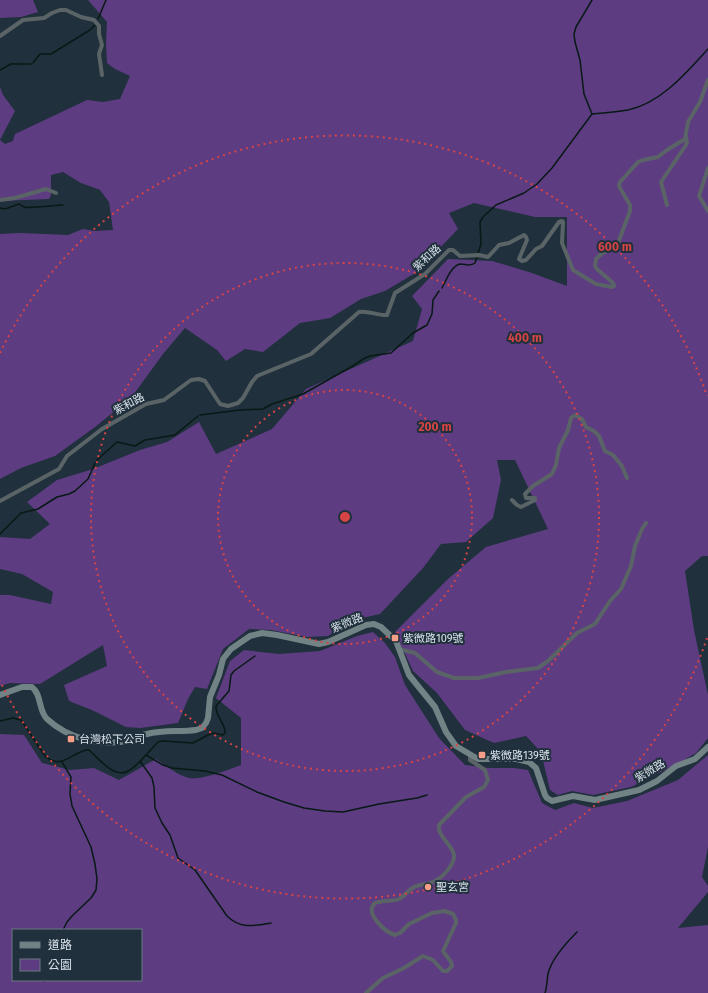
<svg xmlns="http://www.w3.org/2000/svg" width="708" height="993" viewBox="0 0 708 993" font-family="'Fira Sans','Noto Sans TC',sans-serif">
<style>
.green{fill:#5d3c82;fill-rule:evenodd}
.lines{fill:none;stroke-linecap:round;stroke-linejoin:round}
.stream{stroke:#081916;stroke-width:1.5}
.street{stroke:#5a6467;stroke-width:4}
.secondary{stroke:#728386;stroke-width:6}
.ring{fill:none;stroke:#d74445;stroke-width:2;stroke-dasharray:2 4}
.poi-dot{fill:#f49e87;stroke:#20303c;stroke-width:1.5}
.labels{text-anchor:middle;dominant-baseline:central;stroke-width:4;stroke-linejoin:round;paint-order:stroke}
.street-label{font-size:11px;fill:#dae3eb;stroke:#20303c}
.poi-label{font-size:11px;fill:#dae3eb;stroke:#20303c;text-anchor:start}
.centre{fill:#d74445;stroke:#20303c;stroke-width:2}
.ring-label{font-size:12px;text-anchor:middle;font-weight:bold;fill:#d74445;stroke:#20303c;stroke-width:4;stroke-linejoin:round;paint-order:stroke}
</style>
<rect width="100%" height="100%" fill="#20303c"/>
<path class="green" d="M0 0H33L38 12 21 17 0 18Z
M88 0H708V556H702L685 571 694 630 708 695V738L696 753 679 763 631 787 593 795 572 791 558 795 550 790 541 752 526 736 494 743 465 730 437 693 413 671 395 632 449 578 486 547 548 529 515 460H497L501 480 493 518 466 542 441 544 423 568 380 614 353 620 328 636 307 637 271 630 249 629 223 649 207 689 195 687 188 699 178 723 140 728 126 727 92 710 69 701 64 685 107 666 103 645 40 684 10 683 0 686V595H10L51 604 53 592 22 574 0 569V537L30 539 50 524 27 502 57 480 93 469 140 450 167 442 199 422 216 454 272 429 306 389 413 341 422 309 412 296 448 259 492 261 529 272 567 286V217H535L474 203 449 213 458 229 417 272 385 291 361 299 330 318 300 323 263 352 245 349 226 361 217 350 185 328 163 354 131 398 95 427 55 456 21 468 0 479V234L20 233 68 235 83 229 95 231 113 230 109 202 100 190 81 183 63 172 51 175V195L49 199 0 201V87L3 95 15 111 0 140 5 144 13 141 15 134 87 100 103 102 120 99 130 76 115 69 107 63 106 43 107 22Z
M373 632 385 643 395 657 405 685 439 738 465 765 489 768H514L528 770 542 803 555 810 574 803 593 808 627 801 678 780 708 755V847L702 877 708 886V892L678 928 708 925V993H0V734L24 735 42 763 70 770 94 768 119 780 156 759C167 766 177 775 189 778 199 781 231 769 241 765V718L216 698 230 661 244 650 279 654 320 651 357 636ZM13 930H141V980H13Z"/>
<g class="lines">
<path class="stream" d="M592 0 576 27 574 34 575 42 580 60 584 94 592 114
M98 19 106 0
M33 63 40 54H51L90 30 95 25
M0 70 11 64H31
M0 208 5 209 19 204C21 205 22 206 24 207 28 209 56 205 63 205
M442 288C446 281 451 266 460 264 466 264 470 267 475 263L481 244 480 222 483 217 496 205 524 193 537 184 552 168 592 114C604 113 616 112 628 110 661 103 686 73 708 49
M200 415 240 410 263 409 272 404 303 394 351 367 365 358 370 356 391 353 413 333 427 325 432 314 433 300 439 291
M97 460 117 442 135 446 145 440 175 435 198 416
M0 534 21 513 38 509 57 497 69 494 75 491 88 479 95 463
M0 721 13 718 21 720 45 756C61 770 70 754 86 750H89C98 758 113 777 126 772 134 769 140 761 146 755L163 765 172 768 205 771 222 775 257 792 284 802 304 808 325 811 343 812 379 804 417 798 427 795
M146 755 158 742 163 741 193 743 208 735 213 733 223 735 225 733C226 724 215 716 216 706L229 691 231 675 234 671 255 656
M140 761 152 778 154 787 155 808 162 823 170 835 178 858 195 870 227 916C240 929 253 926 271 923
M62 762 71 777 70 794 72 806 91 847 95 864 97 879 96 890 91 898 72 916 67 922 63 930
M43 981 45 980
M545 993C547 987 547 980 548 974 551 960 567 942 577 932"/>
<path class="street" d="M0 36 23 20 44 18 52 13 60 10H66L81 17 94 20 99 26V34L102 45 99 54 102 75
M708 168 699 196 708 211
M0 200 15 198 46 189 56 193
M667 205 661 182 686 145 687 142 686 137
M512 500 517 505 521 507 535 500V498H526L525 494 533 486 552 474 556 465 559 448 568 430 571 418 575 415 582 419 586 427 594 431 599 436 605 451 613 455 622 466 627 478
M0 501 59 469 67 456 102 429 146 404 164 400 191 380 199 379 205 381 220 404 228 406 238 403 243 398 252 382 257 376 311 354 359 312C368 310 378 316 387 315L395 293 425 274 449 250H453L460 256 479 255 488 257 499 245 509 243 524 235 526 237 527 240 519 259 522 261 526 260 536 249 542 246 559 222 562 221 563 222 562 243 573 270 596 284 612 287 614 286 613 283 597 269 595 266 596 259 601 254 611 249 618 243 630 211V205L620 188 619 186 620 182 638 162 643 160 658 157 667 150 685 139 688 122 700 102 708 80
M399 649 415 653 437 672 454 678H478L506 672 538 668 548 661 577 633 595 624 610 601 621 589 631 566 635 546 642 529 646 523
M366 993 383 978 404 968 423 956 433 960 443 971H447L452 966 451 962 443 951 456 923V920L453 914 444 911 432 913 409 924 400 933 395 935C385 932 364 913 375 903 383 900 392 902 399 899 405 896 408 890 414 887 420 884 428 885 435 881 443 877 455 864 454 855 452 844 437 836 439 825L466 797 484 787 488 780 485 770 470 760V755"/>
<path class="secondary" d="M0 695 22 687H32C42 695 38 710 47 719 69 739 99 746 127 741 134 739 140 735 147 734 163 730 180 732 196 730L202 728 206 723 208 718 210 697 219 675 223 659 231 649 250 636 262 633 277 635 319 644 328 642 366 625 374 624 381 627 396 641 409 675 435 707 446 732 456 746 478 759H516L529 762 536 768 545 795 547 798 552 801 573 796 595 800 639 790 657 781 676 766 695 759 708 747"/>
</g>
<g class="ring">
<circle cx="345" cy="517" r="127"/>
<circle cx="345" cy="517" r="254"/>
<path d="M707 638A382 382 0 0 1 0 681M0 353A382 382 0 0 1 707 396"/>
</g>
<g class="poi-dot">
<rect x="391" y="634" width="8" height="8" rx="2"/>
<rect x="67" y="735" width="8" height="8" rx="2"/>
<rect x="478" y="751" width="8" height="8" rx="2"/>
<circle cx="428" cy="887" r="4"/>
</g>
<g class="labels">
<g class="street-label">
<text transform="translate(427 258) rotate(-43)">紫和路</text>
<text transform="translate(129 404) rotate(-28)">紫和路</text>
<text transform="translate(347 623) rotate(-22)">紫微路</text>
<text transform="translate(650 771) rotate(-31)">紫微路</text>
</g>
<g class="poi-label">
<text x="403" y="638">紫微路109號</text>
<text x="79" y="739">台灣松下公司</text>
<text x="490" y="755">紫微路139號</text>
<text x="436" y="887">聖玄宮</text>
</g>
</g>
<circle cx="345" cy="517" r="6" class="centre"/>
<g class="ring-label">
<text x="615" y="251">600 m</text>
<text x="525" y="342">400 m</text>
<text x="435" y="431">200 m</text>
</g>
<rect x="12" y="929" width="130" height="52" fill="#20303c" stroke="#6a7882"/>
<rect x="20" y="942" width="20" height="6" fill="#728386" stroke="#6a7882"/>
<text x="48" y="949" font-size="12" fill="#dae3eb">道路</text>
<rect x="20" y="959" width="20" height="12" fill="#5d3c82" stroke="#6a7882"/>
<text x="48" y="969" font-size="12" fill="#dae3eb">公園</text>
</svg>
